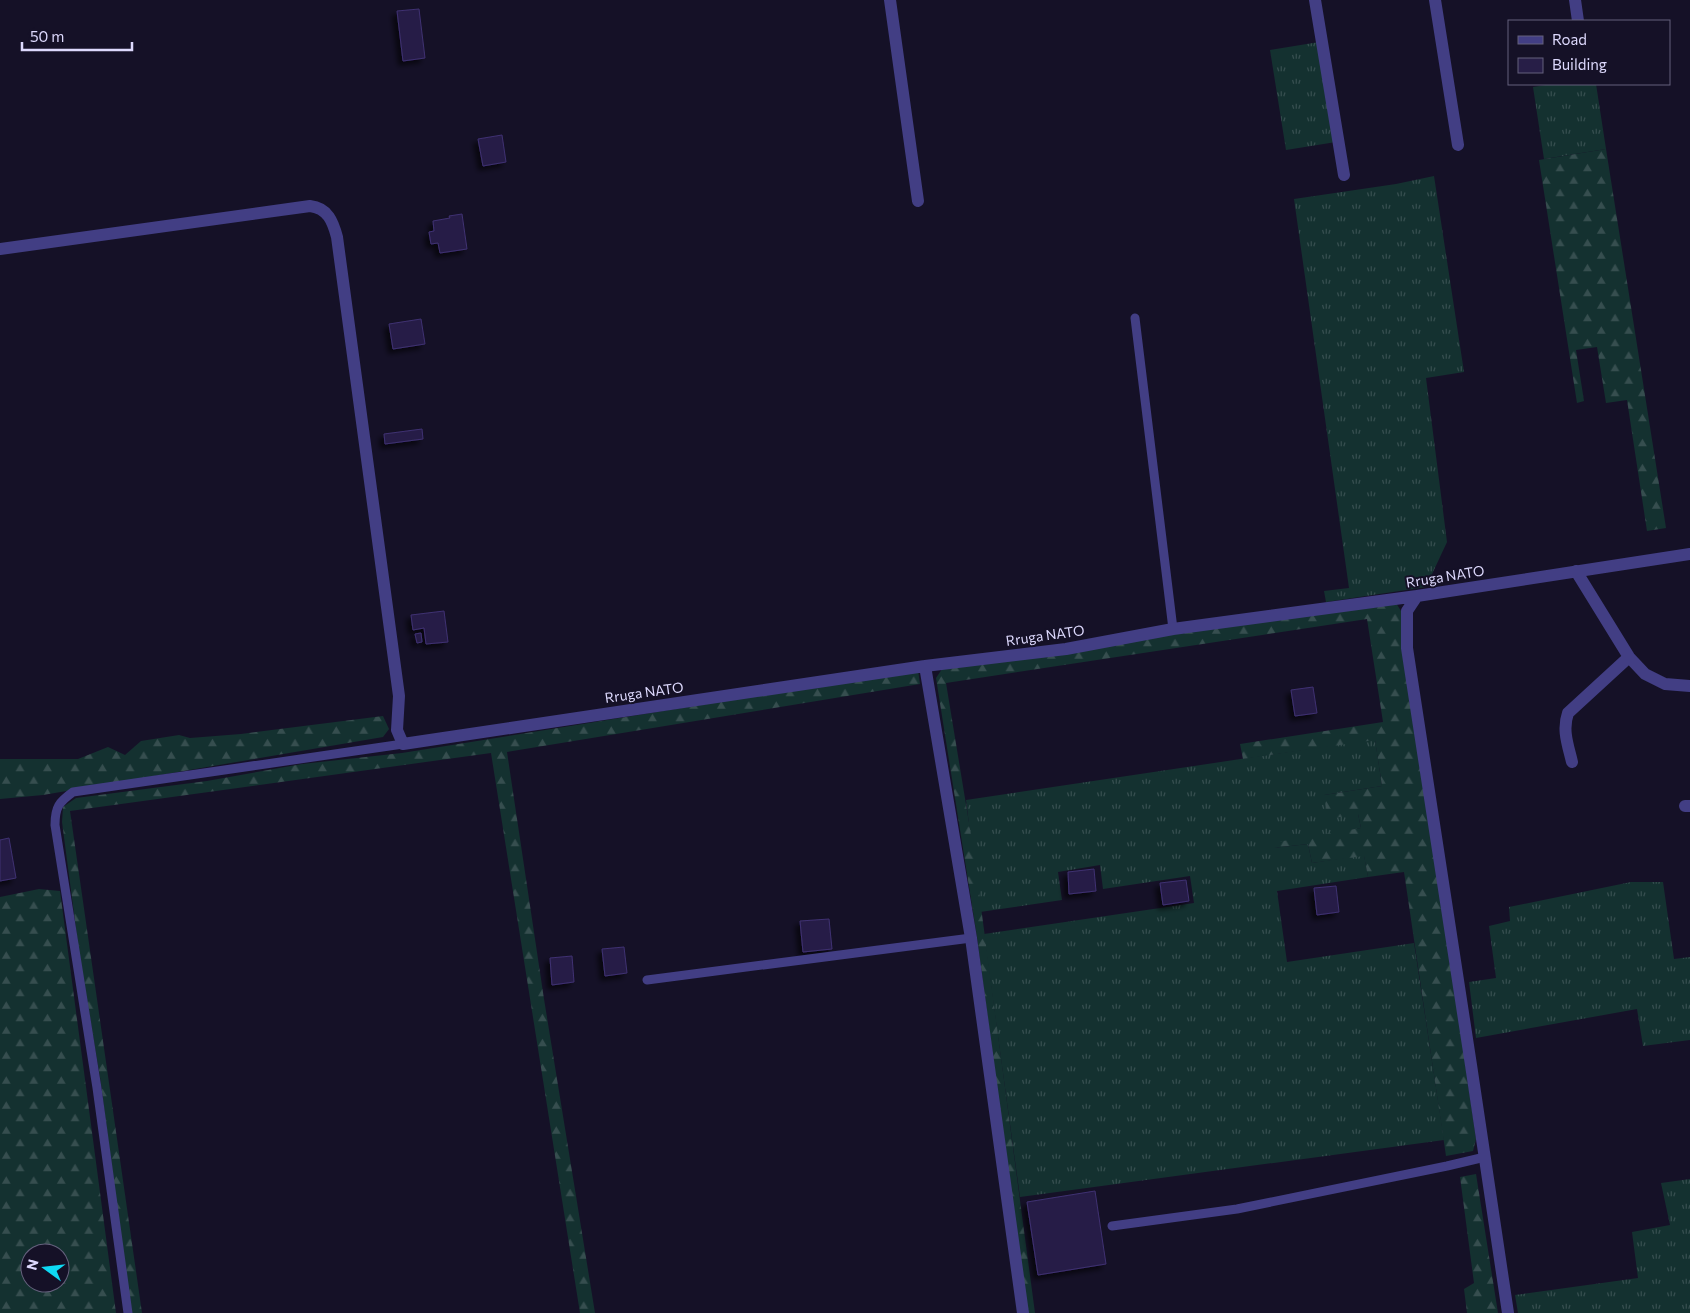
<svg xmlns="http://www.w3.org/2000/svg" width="1690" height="1313" viewBox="0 0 1690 1313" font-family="Commissioner,sans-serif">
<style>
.grass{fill:url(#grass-tufts)}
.forest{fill:url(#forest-firs);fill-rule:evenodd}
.building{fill:#271e47;stroke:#3f3172;filter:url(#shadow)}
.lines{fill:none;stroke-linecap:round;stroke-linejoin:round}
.service{stroke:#423e84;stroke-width:9}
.minor{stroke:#423e84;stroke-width:12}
.labels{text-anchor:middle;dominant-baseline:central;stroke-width:4;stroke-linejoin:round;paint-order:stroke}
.street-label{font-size:14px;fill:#ddd9fd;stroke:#151127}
</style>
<defs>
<pattern id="grass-tufts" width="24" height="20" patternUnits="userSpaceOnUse" patternTransform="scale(1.25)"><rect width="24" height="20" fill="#143130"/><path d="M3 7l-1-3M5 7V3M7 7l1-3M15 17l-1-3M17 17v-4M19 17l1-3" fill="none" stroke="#364e4f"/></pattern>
<pattern id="forest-firs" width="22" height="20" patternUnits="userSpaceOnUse" patternTransform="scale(1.25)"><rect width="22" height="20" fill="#143130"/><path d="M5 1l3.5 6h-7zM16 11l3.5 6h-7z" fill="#364e4f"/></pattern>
<filter id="shadow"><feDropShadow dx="-4.5" dy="4.5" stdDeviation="2.5" flood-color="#0009"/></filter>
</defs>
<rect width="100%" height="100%" fill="#151127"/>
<path class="grass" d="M1319 42 1336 142 1286 150 1270 50Z
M1552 84H1596L1606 149 1544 159 1533 87Z
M1434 176 1464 372 1426 378 1447 542 1426 587 1326 602 1324 591 1349 588 1294 199 1396 184Z
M1375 739 1382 786 1324 795 1358 814 1361 828 1273 848 1308 844 1312 863 1364 855 1368 877 1277 891 1287 962 1414 943 1444 1140 1020 1197 984 934 1194 903 1190 876 1103 889 1100 865 1058 872 1062 900 980 912 966 800Z
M1631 882H1663L1674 959 1690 957V1040L1643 1046 1637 1009 1476 1038 1469 982 1496 978 1489 926 1510 921 1509 907Z
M1690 1179V1313H1518L1515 1295 1638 1278 1632 1232 1670 1225 1661 1183Z"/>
<path class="forest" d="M1606 149 1666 528 1647 531 1627 400 1606 403 1597 347 1576 350 1584 401 1577 403 1539 160Z
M1396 603 1401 611 1476 1139 1473 1151 1446 1156 1404 872 1368 877 1364 856 1312 863 1308 844 1273 848 1271 843 1361 828 1358 814 1328 819 1324 795 1382 786 1375 740 1243 759 1240 744 1383 722 1367 619 946 683 973 847 1035 1313H1027L977 937 936 678 942 669 1128 640Z
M918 670 920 684 507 752 544 999 595 1313H580L491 753 70 811 142 1313H131L100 1077 80 959 62 822 63 807 76 798 207 781 302 764 402 753Z
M383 716 389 729 383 737 43 795 0 799V759H78L108 747 125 755 141 741 179 735 190 738 241 734Z
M39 889 60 891 116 1313H0V897ZM30 1253H60V1283H30Z
M1476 1174 1498 1313H1467L1464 1289 1474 1283 1460 1177Z"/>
<path class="building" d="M419 9 425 58 403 61 397 11Z
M502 135 506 162 483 166 478 139Z
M462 214 467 249 440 253 438 243 431 244 429 232 434 231 433 221 450 218 449 216Z
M421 319 425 344 393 349 389 324Z
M422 429 423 439 385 444 384 434Z
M444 611 448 642 426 644 424 628 413 630 411 615Z
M421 633 422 642 417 643 415 634Z
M1313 687 1317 713 1295 716 1291 690Z
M9 838 16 878 0 881V840Z
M1094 869 1096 891 1069 894 1068 872Z
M1186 880 1189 901 1163 905 1160 883Z
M1336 886 1339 912 1317 915 1314 888Z
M829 919 832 949 803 952 800 921Z
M624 947 627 973 605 976 602 949Z
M572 956 574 982 552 985 550 958Z
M1095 1191 1106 1264 1038 1275 1027 1202Z"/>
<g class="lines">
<path class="service" d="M1135 318 1173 629
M647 980 971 938
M1112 1226 1237 1209 1447 1166 1485 1157
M128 1313 97 1088 55 825C55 807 59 802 73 792L403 744"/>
<path class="minor" d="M890 0 918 201
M1315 0 1344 175
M1435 0 1458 145
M1575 0 1578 21
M0 249 310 206C328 208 333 222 337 237L399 696 397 730 403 744 925 666 1066 649 1173 629 1417 596 1690 554
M1576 571 1629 657 1645 674 1665 684 1690 686
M1417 596 1407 611V648L1471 1065 1508 1313
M925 666 971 938 1023 1313
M1572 762C1568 745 1562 730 1568 713L1629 657
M1685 806H1690"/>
</g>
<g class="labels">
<g class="street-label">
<text transform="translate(1445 576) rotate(-9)">Rruga NATO</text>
<text transform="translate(1045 635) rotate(-8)">Rruga NATO</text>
<text transform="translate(644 692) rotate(-8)">Rruga NATO</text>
</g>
</g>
<rect x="1508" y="20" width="162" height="65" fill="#151127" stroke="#65617d"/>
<rect x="1518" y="36" width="25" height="8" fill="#423e84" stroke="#65617d"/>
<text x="1552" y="45" font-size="15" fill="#ddd9fd">Road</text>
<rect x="1518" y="58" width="25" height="15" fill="#271e47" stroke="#65617d"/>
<text x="1552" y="70" font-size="15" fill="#ddd9fd">Building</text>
<g transform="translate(45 1268) rotate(285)"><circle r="24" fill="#151127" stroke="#65617d"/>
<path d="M0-4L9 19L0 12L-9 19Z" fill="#0edaf4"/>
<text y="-8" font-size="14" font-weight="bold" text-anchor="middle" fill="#ddd9fd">N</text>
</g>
<path d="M22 42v8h110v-8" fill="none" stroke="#ddd9fd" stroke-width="2.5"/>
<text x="30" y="42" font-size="15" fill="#ddd9fd" stroke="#151127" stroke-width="4" paint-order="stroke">50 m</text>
</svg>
